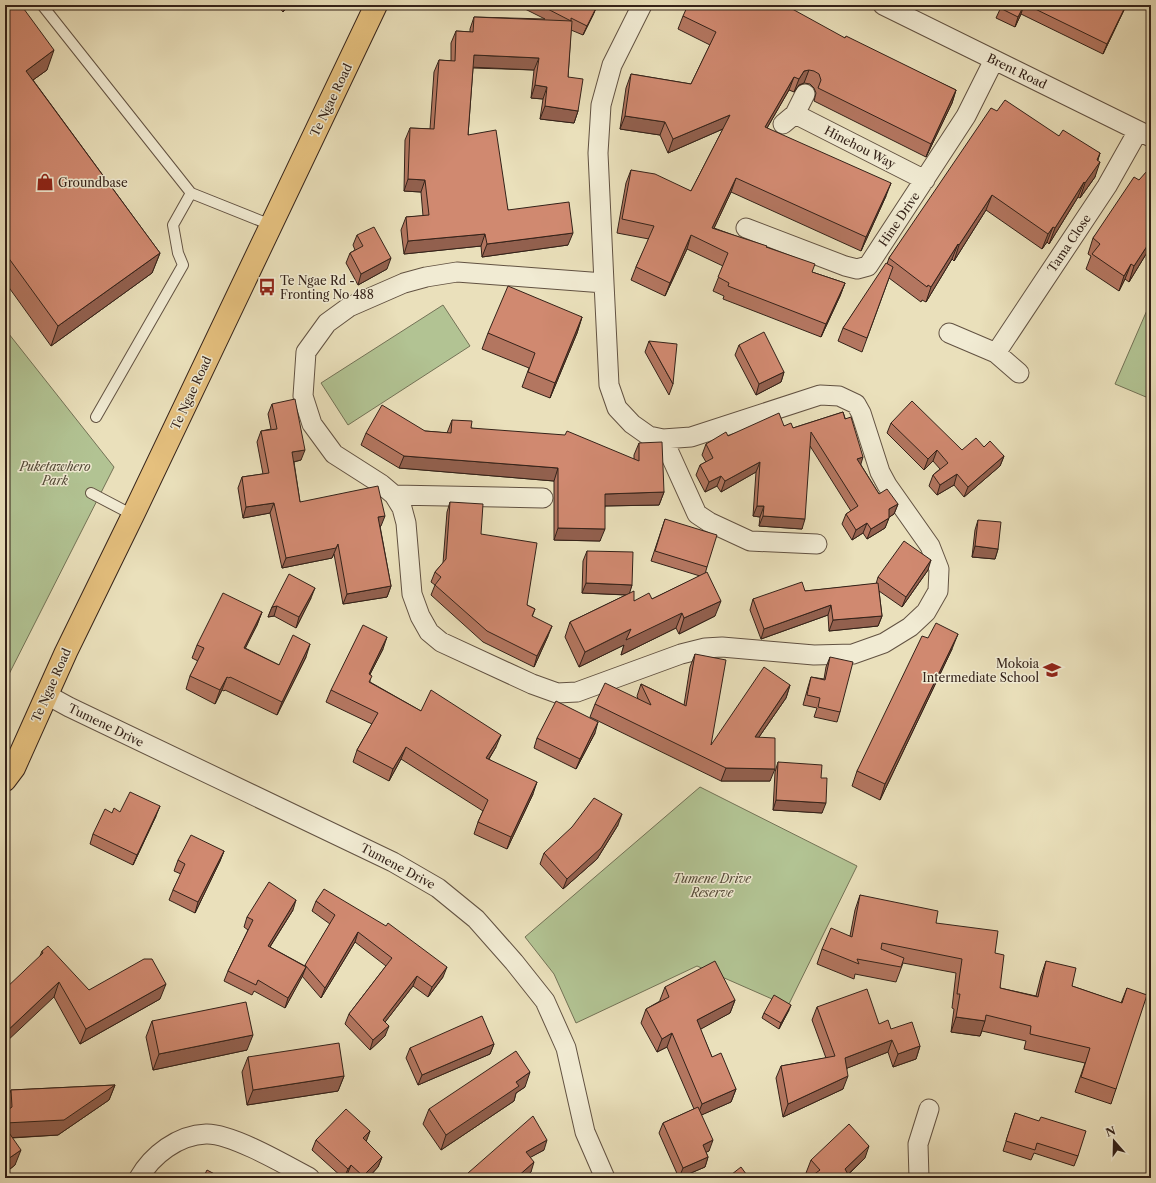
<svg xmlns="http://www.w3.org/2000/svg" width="1156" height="1183" viewBox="0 0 1156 1183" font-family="'Libre Caslon Text',serif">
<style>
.green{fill:#b2c393;stroke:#737256}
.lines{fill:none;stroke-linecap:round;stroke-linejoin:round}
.service-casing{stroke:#625242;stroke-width:12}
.minor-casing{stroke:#625242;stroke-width:21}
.trunk-casing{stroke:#342219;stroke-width:24}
.service{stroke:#f1ebd3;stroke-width:10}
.minor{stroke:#f1ebd3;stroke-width:19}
.trunk{stroke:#e5c07e;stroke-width:22}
.wall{fill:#b37660;stroke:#342219}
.shaded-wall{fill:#92604e;stroke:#342219}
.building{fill:#d08970;stroke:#342219}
.labels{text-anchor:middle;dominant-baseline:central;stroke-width:3;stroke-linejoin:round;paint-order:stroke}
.street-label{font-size:12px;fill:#342219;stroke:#f1ebd3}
.poi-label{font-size:12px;fill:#342219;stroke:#f1ebd3;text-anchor:start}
.park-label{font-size:12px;font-style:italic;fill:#544a38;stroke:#f1ebd3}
</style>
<rect width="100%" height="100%" fill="#eae0bb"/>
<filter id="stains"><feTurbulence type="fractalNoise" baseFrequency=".005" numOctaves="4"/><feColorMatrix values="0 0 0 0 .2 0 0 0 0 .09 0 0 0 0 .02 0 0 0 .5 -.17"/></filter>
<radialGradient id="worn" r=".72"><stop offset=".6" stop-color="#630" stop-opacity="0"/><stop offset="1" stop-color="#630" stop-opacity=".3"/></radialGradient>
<path class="green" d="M1151 301V386L1146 397 1115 384Z
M443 305 470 346 348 425 321 383Z
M5 329 114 467 5 682Z
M700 787 857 866 788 1006 697 966 576 1023 554 974 525 937Z"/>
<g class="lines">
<g class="service-casing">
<path id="service" d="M42 5 191 193 271 225
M96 417 183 265 178 253 173 225 191 193
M91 493 133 515"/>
</g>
<g class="minor-casing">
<path id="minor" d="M883 5 1151 137
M795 114 925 180
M783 124 795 114 805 94
M746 228 845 266 857 269 868 266 966 116 994 60
M604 283 457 272 426 277 404 283 349 307 327 323 306 352 303 396 312 424 334 454 381 484 394 495 402 508 406 523 412 594 420 616 429 632 441 642 532 684 557 693 577 692 681 654 705 648 722 647 814 655 853 654 884 643 910 627 926 612 938 591 939 569 930 546 887 485 880 472 861 413 856 404 839 396 820 395 691 437 663 439 649 436 632 424 617 408 609 385 604 283 598 153 601 105 612 65 642 5
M949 333 996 353 1019 373
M996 353 1107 186 1138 131
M663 439 697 514 709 522 750 541 817 544
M394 495 543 498
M47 695 69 707 393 862 438 888 476 919 514 962 545 1001 566 1048 585 1132 605 1178
M139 1178C152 1155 178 1135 206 1134 231 1133 286 1165 310 1178
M919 1178 918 1144 929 1109"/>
</g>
<g class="trunk-casing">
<path id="trunk" d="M5 780 14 768 66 652 133 515 376 5"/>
</g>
<use href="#service" class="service"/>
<use href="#minor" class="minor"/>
<use href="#trunk" class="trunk"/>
</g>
<path class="wall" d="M5 5 47 70 33 80 160 253 152 273 51 346 5 282Z
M277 5H290L283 12Z
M517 5H596L597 6 593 15 583 35 571 30 568 77 578 111 574 123 540 119 543 99 531 98 534 70 473 68 468 135 508 210 568 245 482 257 481 246 404 254 401 230 406 217 423 216 421 192 404 191 405 140 410 128 430 129 434 72 439 60 451 61V43L456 31 470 32V29L474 17 545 19Z
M1002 5H1126L1124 10 1103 54 1021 14 1015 27 996 18Z
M683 16 845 38 956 90 952 103 926 157 814 101 816 93 814 88 810 84 804 83 799 85 794 92 789 90 767 128 886 196 861 251 731 192 714 228 766 247 812 272 845 283 840 296 821 337 723 299 724 296 713 291 723 266 687 249 665 296 631 280 636 267 649 239 617 233 626 183 631 170 691 191 723 129 668 153 660 135 620 129 626 88 631 74 691 84 710 45 678 29Z
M1151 50V58L1149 56Z
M997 111 1100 153 1098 160 1095 177 1080 198 1078 197 1049 244 1047 242 1042 249 986 210 954 261 952 259 926 302 922 300 921 302 889 278 862 352 838 341 843 328 887 264 889 258Z
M1151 174V246L1129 282 1125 279 1119 291 1086 269 1091 256 1088 254 1093 238 1139 180Z
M357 235 387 269 358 285 346 263 350 253 355 250 353 245Z
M582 317 577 333 550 398 522 387 529 368 482 349 488 333Z
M649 341 673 384 669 395 645 352Z
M739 345 784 372 781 382 756 395 735 355Z
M272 404 301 460 294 462 300 502 381 526H380L391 586 387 597 343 604 334 554 332 558 282 568 270 513 243 518 238 488 242 477 263 474 257 442 261 431 271 429 268 414Z
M843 412 861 465 879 494 898 504 894 514 889 517 885 528 867 539 863 533 852 540 842 524 846 514 851 511 810 446 802 529 759 526 760 517 753 516 756 472 721 492 717 486 705 492 696 475 700 465 706 462 702 455 706 444 728 436 784 426 793 428Z
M452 420 471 428 634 459V455L639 443 664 492 659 505 605 506 600 541 554 540V481L399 468 361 445 366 433 425 431 447 433Z
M891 423 962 450 984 447 1004 456 1000 466 964 497 954 485 937 495 929 486 933 475 940 469 933 461 924 470 887 433Z
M450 502 481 534 527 605 535 609 532 617 548 636 534 667 483 642 431 595 435 585 431 582 435 572 443 563 447 512Z
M665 519 707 567 705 574 715 616 679 634 676 628 621 655 624 645 579 667 565 637 570 622 626 595 582 593 583 561 587 551 632 585 629 593 634 601 652 599 700 576 651 561Z
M978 520 998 549 995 559 972 557 975 530Z
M928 570 902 607 879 591 882 616 878 626 829 631 828 615 761 639 750 610 753 599 805 591 876 584 878 577Z
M311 598 296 628 274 616 268 617 272 607Z
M262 612 257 625 245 648 279 665 306 657 277 715 225 690 224 691 222 690 215 704 186 689 190 676 198 661 192 658 197 645Z
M383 649 370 674V682L421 711 496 747 489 759 533 794 507 849 474 834 478 822 483 811 401 759 389 781 353 762 357 750 372 724 326 702 331 690Z
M952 649 880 800 852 786 857 771Z
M695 654 711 745 790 685 786 698 759 737 770 781H721L590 717 595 704 638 699 637 696 641 684 684 705 690 667Z
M830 657 840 712 837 722 814 717 817 708 803 705 808 687 811 677 824 679 826 667Z
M595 733 576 769 534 748 537 738Z
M778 762 821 778 822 813 773 810 775 772Z
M112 813 156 816 133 865 90 844 93 834Z
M618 825 597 859 563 889 540 864 544 853Z
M224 851 220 861 195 913 169 900 173 890 181 874 174 871 178 860Z
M860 895 936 923 995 953 1000 988 1036 996 1041 976 1046 961 1072 986 1121 1003 1127 988 1116 1089 1111 1104 1075 1092 1085 1063 1024 1049 1026 1041 982 1031 980 1036 951 1032 954 1009 952 1008 956 973 903 963 896 982 855 974 854 979 817 964 822 949 850 936 855 910Z
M316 901 443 977 428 997 413 986 385 1022V1036L370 1050 345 1024 349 1014 386 966 355 942 321 998 302 976 285 1008 254 991 252 995 224 981 228 971 248 930 244 927 247 917 293 910 270 947 305 966 330 924 312 911Z
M42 951 89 990 160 999 80 1044 54 997 40 956Z
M665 987 735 1000 730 1013 700 1029 712 1057 736 1089 731 1102 701 1115 709 1151 706 1152 708 1157 705 1167 679 1178 659 1133 663 1123 694 1109 667 1047 657 1052 641 1023 646 1009 660 1001V1000Z
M817 1007 879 1024 891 1029 920 1046 916 1059 893 1067 888 1052 847 1068 843 1089 783 1117 776 1078 781 1066 826 1058 812 1020Z
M789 1010 779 1029 762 1018 764 1013Z
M152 1021 247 1050 153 1070 146 1037Z
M494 1044 490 1054 418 1085 406 1058 410 1048Z
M248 1057 344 1076 338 1091 247 1105 242 1072Z
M115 1085 109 1100 58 1135 12 1138 15 1165 5 1173V1105L11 1090Z
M525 1087 516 1093 514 1101 441 1150 423 1124 429 1109Z
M1015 1113 1078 1156 1074 1166 1034 1153 1031 1160 1003 1151Z
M370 1131 366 1141 382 1157 378 1167 368 1178H350L347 1175 345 1178H343L312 1150 316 1140Z
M544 1150 530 1157 531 1172 524 1178H466L468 1173Z
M865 1158 848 1175 810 1177 806 1173 811 1160Z"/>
<path class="shaded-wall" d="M286 5H290L283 12Z
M1024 5 1021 14 1015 27 1018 17Z
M1126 5 1124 10 1103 54 1107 44Z
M597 6 593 15 583 35 587 26Z
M54 50 47 70 19 90 26 71Z
M474 55 539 58 534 70 469 67Z
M809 70 804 83 799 85 794 92 799 79 804 71Z
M794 77 789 90 760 140 765 127Z
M535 85 547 87 543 99 531 98Z
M956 90 952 103 926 157 931 144Z
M545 106 578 111 574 123 540 119Z
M730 115 725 128 668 153 673 139Z
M625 116 665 122 660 135 620 129Z
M1100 153 1095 168 1100 162 1095 177 1080 198 1085 183Z
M736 178 731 192 708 241 712 228Z
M408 179 425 180 421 192 404 191Z
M1084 182 1078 197 1049 244 1055 228Z
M891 183 886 196 861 251 866 237Z
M992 195 986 210 954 261 959 245Z
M1053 227 1047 242 1042 249 1048 234Z
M573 233 568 245 482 257 487 244Z
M485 234 481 246 404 254 408 241Z
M691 235 687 249 665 296 670 283Z
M1151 240V246L1129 282 1134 266Z
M958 244 952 259 926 302 931 287Z
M160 253 152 273 51 346 58 326Z
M391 258 387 269 358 285 361 274Z
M1131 264 1125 279 1119 291 1124 276Z
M845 283 840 296 821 337 826 324Z
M582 317 577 333 550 398 555 383Z
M784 372 781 382 756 395 759 384Z
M305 450 301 460 289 463 292 452Z
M937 450 933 461 924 470 928 459Z
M404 456 558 468 554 481 399 468Z
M1004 456 1000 466 964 497 968 487Z
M863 457 860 467 857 459Z
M760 462 756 472 721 492 725 481Z
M957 474 954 485 937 495 940 485Z
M721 476 717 486 705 492 709 482Z
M664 492 659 505 601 506 605 494Z
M274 503 270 513 243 518 246 507Z
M898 504 894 514 885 520 889 509Z
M757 506H764L760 517 753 516Z
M385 516 381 526 375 528 378 517Z
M763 516 805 519 802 529 759 526Z
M889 518 885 528 867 539 871 529Z
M867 523 863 533 852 540 856 530Z
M558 528 605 529 600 541 554 540Z
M338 544 332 558 282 568 286 558Z
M975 546 998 549 995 559 972 557Z
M931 560 928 570 902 607 906 597Z
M586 583 632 585 629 595 582 593Z
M391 586 387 597 343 604 347 594Z
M315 588 311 598 296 628 299 617Z
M721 601 715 616 679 634 684 618Z
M831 605 828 615 761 639 764 629Z
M277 606 274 616 268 617 272 607Z
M262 612 257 625 239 661 244 648Z
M682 613 676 628 621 655 624 645 579 667 585 652 631 629Z
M882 616 878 626 829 631 833 620Z
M552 626 548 636 534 667 537 656Z
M958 634 952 649 880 800 885 784Z
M387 637 383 649 364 686 369 674Z
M310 644 306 657 277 715 282 702Z
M227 677 222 690 215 704 220 690Z
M790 685 786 698 750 750 755 737Z
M598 722 595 733 576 769 580 759Z
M501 735 496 747 482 770 486 758Z
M406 747 401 759 389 781 393 769Z
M726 768 775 769 770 781H721Z
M537 782 533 794 507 849 511 837Z
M776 800 826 803 822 813 773 810Z
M160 806 156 816 133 865 137 855Z
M622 814 618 825 597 859 563 889 567 879Z
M224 851 220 861 195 913 198 902Z
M296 900 293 910 264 956 268 946Z
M358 932 355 942 321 998 325 988Z
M306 967 302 977 285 1008 288 998Z
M447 967 443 977 428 997 432 987Z
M417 976 413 986 379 1030 383 1020Z
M59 982 54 997 5 1043V1033Z
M166 984 160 999 80 1044 86 1029Z
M735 1000 730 1013 692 1034 697 1020Z
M791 1005 789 1010 779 1029 781 1023Z
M956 1017 985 1021 980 1036 951 1032Z
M389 1026 385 1036 370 1050 373 1040Z
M672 1033 667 1047 657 1052 662 1039Z
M253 1035 247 1050 153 1070 159 1054Z
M892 1040 888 1052 840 1071 845 1058Z
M494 1044 490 1054 418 1085 422 1075Z
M920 1046 916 1059 893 1067 898 1054Z
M530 1072 525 1087 516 1093 514 1101 441 1150 446 1135 516 1082Z
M344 1076 338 1091 247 1105 253 1090Z
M848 1076 843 1089 783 1117 788 1104Z
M115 1085 109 1100 58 1135 5 1138V1123Z
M736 1089 731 1102 697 1117 702 1104Z
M370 1131 366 1142 363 1138Z
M547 1140 544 1150 522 1162 526 1152Z
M713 1140 709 1151 700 1155 703 1145Z
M869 1146 865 1158 844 1178 845 1169Z
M21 1150 15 1165 5 1173V1161Z
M382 1157 378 1167 368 1178H363V1176Z
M708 1157 705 1167 679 1178 683 1168Z
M534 1162 531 1172 524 1178H516Z
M351 1165 347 1175 344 1178 348 1169Z"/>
<path class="building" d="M5 5H21L54 50 26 71 160 253 58 326 5 253Z
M540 5H596L597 6 587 26 571 18V21Z
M688 5H770L776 8 778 5H785L845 38 846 36 956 90 931 144 818 88 821 80 819 74 814 71 809 70 804 71 799 79 794 77 765 127 891 183 866 237 736 178 712 228 767 246 766 247 815 264 812 272 845 283 826 324 728 286 729 283 718 277 728 253 691 235 670 283 636 267 654 226 622 219 631 170 655 174 691 191 730 115 673 139 665 122 625 116 631 74 691 84 716 32 683 16Z
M1002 5H1024L1018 17 1000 8Z
M1027 5H1126L1107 44Z
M474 17 572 21 568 77 583 79 578 111 545 106 547 87 535 85 539 58 474 55 468 135 496 130 508 210 569 202 573 233 487 244 485 234 408 241 406 217 429 215 425 180 408 179 410 128 434 129 439 60 455 61 456 31 473 32Z
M1005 100 1059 136 1063 130 1100 153 1097 160 1100 162 1085 183 1084 182 1055 228 1053 227 1048 234 992 195 959 245 958 244 931 287 928 285 927 287 889 258 991 108 997 111Z
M1147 171 1151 174V240L1134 266 1131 264 1124 276 1092 254 1100 244 1093 238 1134 177 1139 180Z
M374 227 391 258 361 274 350 253 363 246 357 235Z
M886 263 893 267 867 338 843 328Z
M508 286 582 317 555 383 528 372 535 353 488 333Z
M764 332 784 372 759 384 739 345Z
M649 341 677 344 673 384Z
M295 399 305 450 292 452 300 502 378 486 385 516 378 517 391 586 347 594 338 544 336 548 286 558 274 503 246 507 242 477 269 473 261 431 277 429 272 404Z
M912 401 962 450 976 438 984 447 990 441 1004 456 968 487 957 474 940 485 933 475 948 463 937 450 928 459 891 423Z
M382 405 425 431 451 433 452 420 472 421 471 428 565 435 567 431 639 461V443L662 442 664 492 605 494V529L558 528V468L404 456 366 433Z
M843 412 845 419 851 417 863 457 857 459 879 494 887 489 898 504 889 509V518L871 529 867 523 856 530 846 514 858 506 811 432 805 519 763 516 764 506H757L760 462 725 481 721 476 709 482 700 465 713 458 706 444 726 432 728 436 779 413 784 426 791 423 793 428Z
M450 502 483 504 481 534 537 543 527 605 535 609 532 616 552 626 537 656 487 631 435 585 441 577 435 572 446 559Z
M665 519 717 535 707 567 655 551Z
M978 520 1001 522 998 549 975 546Z
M904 541 931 560 906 597 878 577Z
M587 551 633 552 632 585 586 583Z
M707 572 721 601 684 618 682 613 626 640 631 629 585 652 570 622 634 591V601L649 593 652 599Z
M289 574 315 588 299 617 277 606 272 607Z
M802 582 805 591 878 583 882 616 833 620 831 605 764 629 753 599Z
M223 593 262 612 244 648 279 665 293 635 310 644 282 702 230 677 229 678 227 677 220 690 190 676 204 648 197 645Z
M936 623 958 634 885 784 857 771 922 636 928 638Z
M363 625 387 637 369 674 372 676 369 682 421 711 431 690 501 735 486 758 537 782 511 837 478 822 488 800 406 747 393 769 357 750 378 713 331 690Z
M695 654 726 660 711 745 764 667 790 685 755 737 775 738V769L726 768 595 704 605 683 651 705 641 684 686 706Z
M830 657 853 662 840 712 818 707 820 698 807 695 811 677 825 680Z
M556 701 598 722 580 759 537 738Z
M778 762 822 765 821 778H827L826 803 776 800Z
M130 792 160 806 137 855 93 834 105 809 112 813 114 808 120 812Z
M594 798 622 814 601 848 567 879 544 853 572 827Z
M191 835 224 851 198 902 173 890 185 864 178 860Z
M269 882 296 900 268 946 306 967 288 998 258 980 256 985 228 971 253 920 247 917Z
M324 889 386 926 388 923 447 967 432 987 417 976 383 1020 389 1026 373 1040 349 1014 392 958 358 932 325 988 305 965 335 915 316 901Z
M860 895 938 911 936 923 998 931 995 953 1004 955 1000 988 1038 997 1046 961 1076 968 1072 986 1122 1003 1127 988 1147 995 1116 1089 1081 1077 1090 1048 1030 1034 1031 1026 986 1015 985 1021 956 1017 960 994H957L962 959 882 943 881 949 904 958 901 967 857 959 859 964 822 949 831 928 852 937Z
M48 946 89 990 144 959H152L166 984 86 1029 59 982 5 1033V989L43 953 42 951Z
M715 961 735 1000 697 1020 712 1057 721 1053 736 1089 702 1104 672 1033 662 1039 646 1009 669 997 665 987Z
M867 989 879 1024 888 1020 891 1029 912 1022 920 1046 898 1054 892 1040 845 1058 848 1076 788 1104 781 1066 835 1056 817 1007Z
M774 995 791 1005 781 1023 764 1013Z
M246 1002 253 1035 159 1054 152 1021Z
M482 1016 494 1044 422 1075 410 1048Z
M339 1043 344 1076 253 1090 248 1057Z
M516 1051 530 1072 516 1082 519 1086 446 1135 429 1109Z
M115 1085 64 1120 5 1123V1112L12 1107 11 1090Z
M698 1107 713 1140 703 1145 708 1157 683 1168 663 1123Z
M346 1109 370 1131 363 1138 382 1157 363 1176 351 1165 348 1169 316 1140Z
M1015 1113 1039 1121 1041 1117 1086 1131 1078 1156 1037 1143 1035 1150 1006 1141Z
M533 1116 547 1140 526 1152 534 1162 516 1178H472L468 1173Z
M849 1124 869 1146 845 1169 850 1178H809L820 1170 811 1160Z
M5 1127 21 1150 5 1161Z
M741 1167 749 1178H727Z
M207 1170 222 1178H203Z
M1026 1175 1027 1178H1015Z"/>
<defs>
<g id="shop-bare" transform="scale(1.38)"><path d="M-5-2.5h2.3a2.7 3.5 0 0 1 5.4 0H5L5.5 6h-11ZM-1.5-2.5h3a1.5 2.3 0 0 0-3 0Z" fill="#8f2418" stroke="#f1ebd3" stroke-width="2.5" paint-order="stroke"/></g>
<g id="bus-bare" transform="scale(1.38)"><path d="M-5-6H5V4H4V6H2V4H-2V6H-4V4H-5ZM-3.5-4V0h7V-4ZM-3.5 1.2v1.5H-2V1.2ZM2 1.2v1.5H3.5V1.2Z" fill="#8f2418" stroke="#f1ebd3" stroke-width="2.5" paint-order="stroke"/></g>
<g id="school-bare" transform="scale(1.38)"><path d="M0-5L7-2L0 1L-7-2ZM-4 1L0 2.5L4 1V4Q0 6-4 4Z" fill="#8f2418" stroke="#f1ebd3" stroke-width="2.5" paint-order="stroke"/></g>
</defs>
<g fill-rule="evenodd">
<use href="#shop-bare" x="45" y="182"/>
<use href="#bus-bare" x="267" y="287"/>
<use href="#school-bare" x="1052" y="670"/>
</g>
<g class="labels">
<g class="street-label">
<text transform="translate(1017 71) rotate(26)">Brent Road</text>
<text transform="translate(331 100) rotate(-64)">Te Ngae Road</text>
<text transform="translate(860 147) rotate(27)">Hinehou Way</text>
<text transform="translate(899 219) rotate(-56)">Hine Drive</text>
<text transform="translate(1069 243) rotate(-56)">Tama Close</text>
<text transform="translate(191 393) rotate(-65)">Te Ngae Road</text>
<text transform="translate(51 685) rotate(-66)">Te Ngae Road</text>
<text transform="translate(106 725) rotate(26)">Tumene Drive</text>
<text transform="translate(398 866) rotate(28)">Tumene Drive</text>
</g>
<g class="poi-label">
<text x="58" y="182">Groundbase</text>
<text x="280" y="280">Te Ngae Rd -<tspan x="280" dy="14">Fronting No 488</tspan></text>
<text x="1039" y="663" text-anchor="end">Mokoia<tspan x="1039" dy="14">Intermediate School</tspan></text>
</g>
<g class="park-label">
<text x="55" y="466">Puketawhero<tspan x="55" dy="14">Park</tspan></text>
<text x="712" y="878">Tumene Drive<tspan x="712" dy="14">Reserve</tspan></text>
</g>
</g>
<rect width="1156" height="1183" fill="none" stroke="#eae0bb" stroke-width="20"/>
<rect x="6" y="6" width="1144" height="1171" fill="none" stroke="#342219" stroke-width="2"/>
<rect x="10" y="10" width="1136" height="1163" fill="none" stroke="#342219"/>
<g transform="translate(1114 1141) rotate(340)" stroke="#f1ebd3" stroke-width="3" paint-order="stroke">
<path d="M0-3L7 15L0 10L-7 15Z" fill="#342219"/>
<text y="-6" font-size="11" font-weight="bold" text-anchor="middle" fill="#342219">N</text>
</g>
<rect width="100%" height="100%" filter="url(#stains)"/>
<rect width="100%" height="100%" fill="url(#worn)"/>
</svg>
